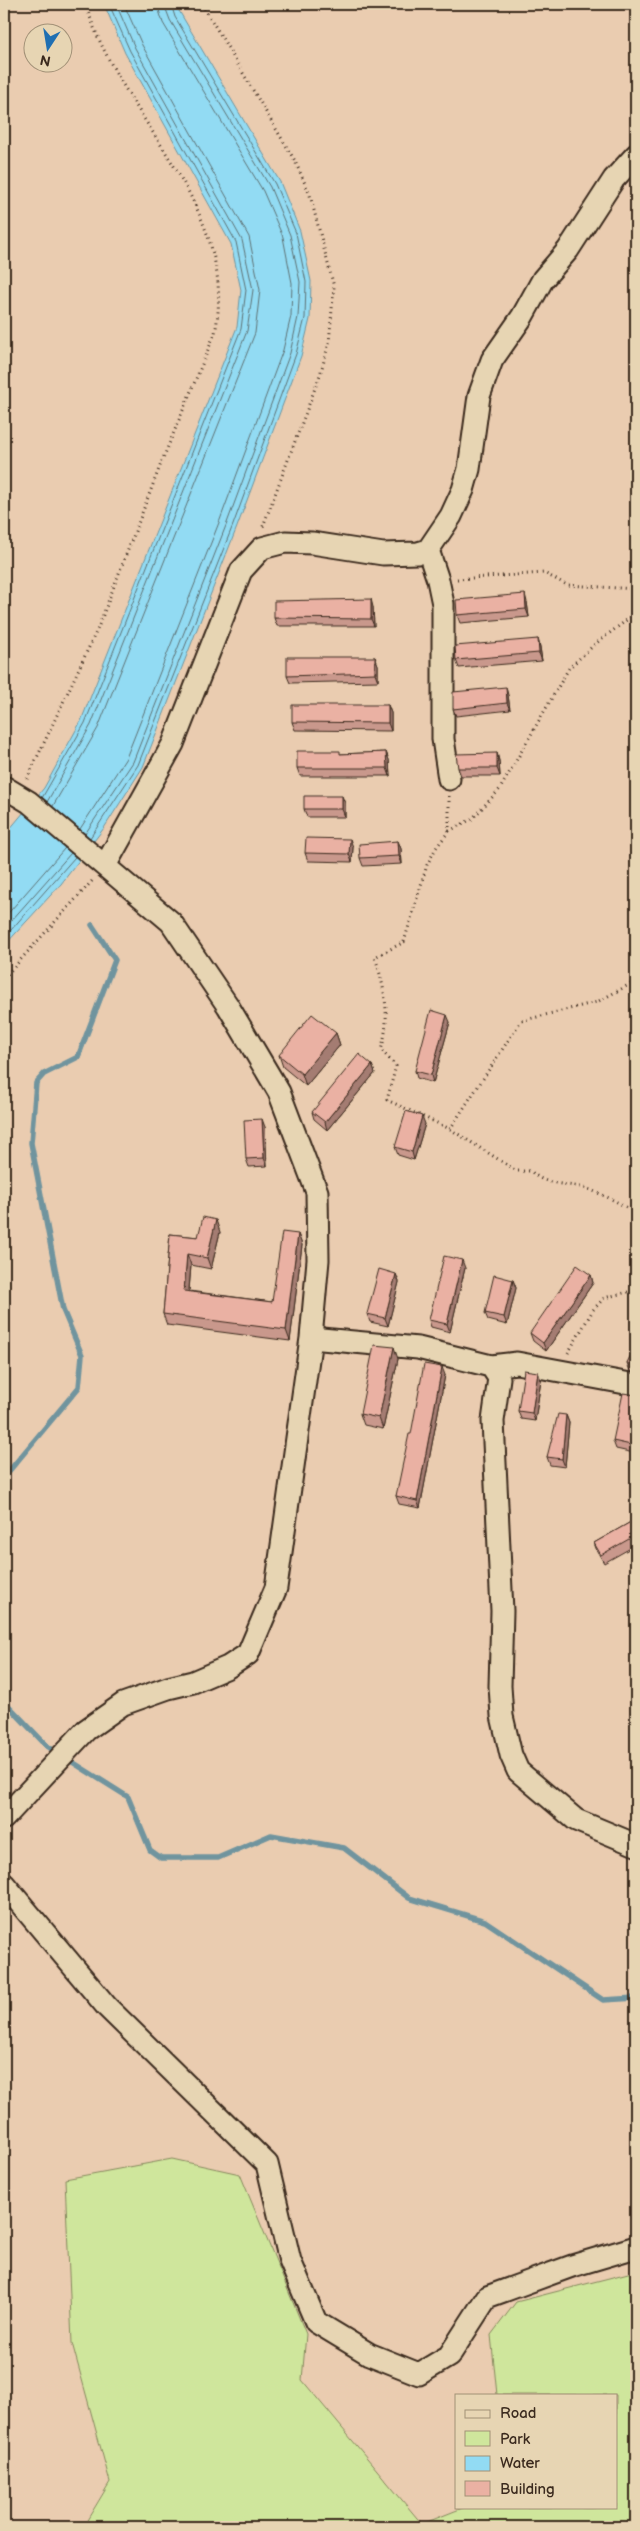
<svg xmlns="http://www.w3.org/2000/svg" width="640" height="2531" viewBox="0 0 640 2531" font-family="'Balsamiq Sans',sans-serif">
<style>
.green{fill:#cfe69c;stroke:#85885d}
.water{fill:#92dbf3;stroke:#6f949e}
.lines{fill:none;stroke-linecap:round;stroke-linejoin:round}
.shore{stroke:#5e7173;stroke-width:1}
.stream{stroke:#6f949e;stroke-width:5.5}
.street-casing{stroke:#3b2a1e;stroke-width:25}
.path{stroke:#3b2a1e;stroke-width:3;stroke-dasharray:1 4;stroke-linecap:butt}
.street{stroke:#e7d5b3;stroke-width:21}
.wall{fill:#c9988c;stroke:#3b2a1e}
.shaded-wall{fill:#a47c72;stroke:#3b2a1e}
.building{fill:#eab1a3;stroke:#3b2a1e}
</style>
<rect width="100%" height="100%" fill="#eaccb0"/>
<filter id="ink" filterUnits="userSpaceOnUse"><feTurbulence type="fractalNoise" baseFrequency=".02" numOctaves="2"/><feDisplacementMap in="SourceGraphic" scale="10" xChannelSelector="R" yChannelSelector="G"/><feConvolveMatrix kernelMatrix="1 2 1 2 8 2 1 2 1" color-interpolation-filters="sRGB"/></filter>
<g filter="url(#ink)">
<path class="green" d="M172 2159 240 2174 306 2334 302 2380 422 2524 465 2507H616V2395H497L491 2335 516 2302 636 2271V2527H83L110 2482 72 2343 65 2179Z"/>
<path class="water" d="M104 4H175L280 182 300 231 311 281 310 319 301 356 237 527 143 767 104 828 61 884 4 946V836L44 788 81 721 237 327 241 290 231 244 125 53Z"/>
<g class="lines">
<path class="shore" d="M42 798 85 723 241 329 246 290 236 242 130 51 109 4
M47 802 91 725 247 331 253 290 242 240 135 48 116 4
M53 806 98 728 255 333 260 290 249 237 142 45 124 4
M80 829 126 758 220 520 283 350 291 316 292 283 283 237 263 191 163 23 157 4
M85 834 133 762 227 523 290 353 298 317 300 282 290 235 270 187 170 20 164 4
M90 838 138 765 233 525 296 354 305 318 306 282 296 233 275 184 175 17 171 4
M4 918 65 848
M4 929 71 853
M4 938 75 857"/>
<path class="stream" d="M4 1477 79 1387 82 1355 63 1310 31 1143 36 1083 44 1074 78 1057 115 960 92 925
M4 1701 47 1746 58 1753
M66 1758 128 1797 150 1850 161 1858H218L271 1835 344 1848 409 1898 485 1921 603 2000 636 1998"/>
<g class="street-casing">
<path id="street" d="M428 550 438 580 443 604V739L449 779
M4 787 29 802 171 922 228 1006 279 1092 317 1192 318 1260 311 1338 276 1588 248 1654 228 1667 193 1682 168 1688 123 1704 86 1730 4 1818
M105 866 173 744 241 571 262 548 285 542 312 543 383 554 418 553 428 550 451 516 463 490 469 469 479 396 492 360 522 317 543 279 568 250 614 179 636 155
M311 1338 418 1348 491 1366 499 1378 493 1421 502 1611 500 1686 502 1716 511 1755 518 1771 576 1820 636 1845
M491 1366 517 1363 636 1385
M4 1884 107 2007 267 2164 290 2261 316 2322 369 2354 419 2374 449 2356 487 2297 572 2266 636 2247"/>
</g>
<path class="path" d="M202 4 295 161 310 195 334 287 329 343 320 375 262 529
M457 579 544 573 567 585 636 589
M27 779 98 628 162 461 215 333C241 206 118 117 86 4
M449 796V831L436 848 427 865 404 942 375 957C385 989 391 1018 381 1050L396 1066 387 1100 450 1129 517 1171H531C543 1186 570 1183 588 1189 606 1196 620 1203 636 1213
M449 831 472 819 500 789 569 668 594 645 636 613
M4 978 93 880
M450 1129 521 1021 597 1002 636 981
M568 1353 593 1310 604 1298 636 1290"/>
<use href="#street" class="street"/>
</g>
<path class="wall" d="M527 602 529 617 460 623 457 615Z
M373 607 374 626H277L274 618Z
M538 639 540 647 542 661 459 668 456 660Z
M375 657 378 665V681L290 683 287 676Z
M508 695 510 710 456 716 453 709Z
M388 705 391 713V731L295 730 292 722Z
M386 752 389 760 390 776H300L297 768 341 754Z
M497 753 499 761 500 776H461L458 768Z
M345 803V817H307L304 809Z
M398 841 401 849 402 864 363 866 360 858Z
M353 847 352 862 308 861 305 853Z
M450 1022 433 1083 417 1078 415 1071Z
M336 1033 340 1045 306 1086 283 1067 279 1055Z
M372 1065 375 1073 327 1130 314 1119 312 1112Z
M425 1124 414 1160 398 1155 395 1147Z
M265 1127 267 1166 249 1167 246 1159Z
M220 1232 211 1269 191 1265 189 1291 272 1302 298 1234 302 1245 290 1341 167 1325 163 1314 170 1234 198 1237Z
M465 1268 450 1332 431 1327 429 1320Z
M396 1274 399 1282 388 1326 370 1322 367 1314Z
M591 1275 593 1283 546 1351 533 1341 530 1333Z
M513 1280 516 1288 507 1325 488 1320 485 1313Z
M636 1345V1372L630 1371 627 1363Z
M398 1359 383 1429 364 1425 360 1414Z
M445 1375 420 1508 399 1504 396 1496Z
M541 1380 535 1421 521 1419 518 1411Z
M636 1395V1440L634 1453 616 1449 613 1441Z
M566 1415 569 1423 565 1467 550 1465 547 1457Z
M636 1519V1545L604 1563 597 1551 594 1543Z"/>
<path class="shaded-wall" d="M525 594 527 602 529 617 526 609Z
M371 599 373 607 374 626 371 619Z
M538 639 540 647 542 661 539 653Z
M375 657 378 665V681L375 673Z
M506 687 508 695 510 710 507 703Z
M388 705 391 713V731L388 723Z
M386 752 389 760 390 776 387 768Z
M497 753 499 761 500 776 497 768Z
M342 796 345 803V817L342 809Z
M350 839 353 847 352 862 349 854Z
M398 841 401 849 402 864 399 856Z
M447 1015 450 1022 433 1083 431 1075Z
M336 1033 340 1045 306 1086 302 1074Z
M372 1065 375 1073 327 1130 325 1122Z
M422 1116 425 1124 414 1160 412 1152Z
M262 1119 265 1127 267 1166 264 1158Z
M216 1220 220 1232 211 1269 207 1258Z
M298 1234 302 1245 290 1341 286 1330Z
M187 1254 191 1265 188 1302 184 1291Z
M462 1260 465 1268 450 1332 447 1324Z
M396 1274 399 1282 388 1326 385 1318Z
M591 1275 593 1283 546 1351 543 1343Z
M513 1280 516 1288 507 1325 504 1317Z
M394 1347 398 1359 383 1429 379 1418Z
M442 1367 445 1375 420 1508 417 1501Z
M538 1372 541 1380 535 1421 532 1413Z
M566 1415 569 1423 565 1467 562 1459Z
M636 1418V1440L634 1453 631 1445Z"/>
<path class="building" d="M525 594 526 609 457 615 456 600Z
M371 599V619L274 618V601Z
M538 639 539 653 456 660 455 646Z
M287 657H375V673L287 676Z
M506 687 507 703 453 709V692Z
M292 705H388V723L292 722Z
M297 751H340V754L386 752 387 768H297Z
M497 753V768H458L456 754Z
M304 796H342V809H304Z
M306 838 350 839 349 854 305 853Z
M398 841 399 856 360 858 359 844Z
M431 1010 447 1015 431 1075 415 1071Z
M312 1014 336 1033 302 1074 279 1055Z
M359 1054 372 1065 325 1122 312 1112Z
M406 1111 422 1116 412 1152 395 1147Z
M262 1119 264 1158 246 1159 244 1120Z
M203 1217 216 1220 207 1258 187 1254 184 1291 272 1302 282 1232 298 1234 286 1330 163 1314 170 1234 198 1237Z
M444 1256 462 1260 447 1324 429 1320Z
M577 1265 591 1275 543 1343 530 1333Z
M379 1269 396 1274 385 1318 367 1314Z
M494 1275 513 1280 504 1317 485 1313Z
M374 1345 394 1347 379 1418 360 1414Z
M636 1345V1365L627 1363Z
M424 1364 442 1367 417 1501 396 1496 409 1434H411Z
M524 1370 538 1372 532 1413 518 1411Z
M623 1393 636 1395V1418L631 1445 613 1441Z
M558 1414 566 1415 562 1459 547 1457Z
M636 1519V1535L601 1555 594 1543Z"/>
</g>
<rect width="640" height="2531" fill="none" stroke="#e7d5b3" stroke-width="20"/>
<rect x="10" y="10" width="620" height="2511" fill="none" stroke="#3b2a1e" stroke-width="2" filter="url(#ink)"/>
<rect x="455" y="2394" width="162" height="115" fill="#e7d5b3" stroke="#a29177"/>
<rect x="465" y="2410" width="25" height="8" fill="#e7d5b3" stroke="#a29177"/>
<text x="500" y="2418" font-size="15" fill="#3b2a1e">Road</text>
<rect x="465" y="2431" width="25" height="15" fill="#cfe69c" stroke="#a29177"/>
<text x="500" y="2444" font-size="15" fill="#3b2a1e">Park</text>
<rect x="465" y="2456" width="25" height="15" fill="#92dbf3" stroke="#a29177"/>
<text x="500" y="2468" font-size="15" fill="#3b2a1e">Water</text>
<rect x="465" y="2481" width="25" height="15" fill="#eab1a3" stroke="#a29177"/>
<text x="500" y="2494" font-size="15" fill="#3b2a1e">Building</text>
<g transform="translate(48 48) rotate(192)"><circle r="24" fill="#e7d5b3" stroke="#a29177"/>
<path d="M0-4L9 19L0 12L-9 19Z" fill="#1f6fb2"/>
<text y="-8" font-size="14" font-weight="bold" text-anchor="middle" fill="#3b2a1e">N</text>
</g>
</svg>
